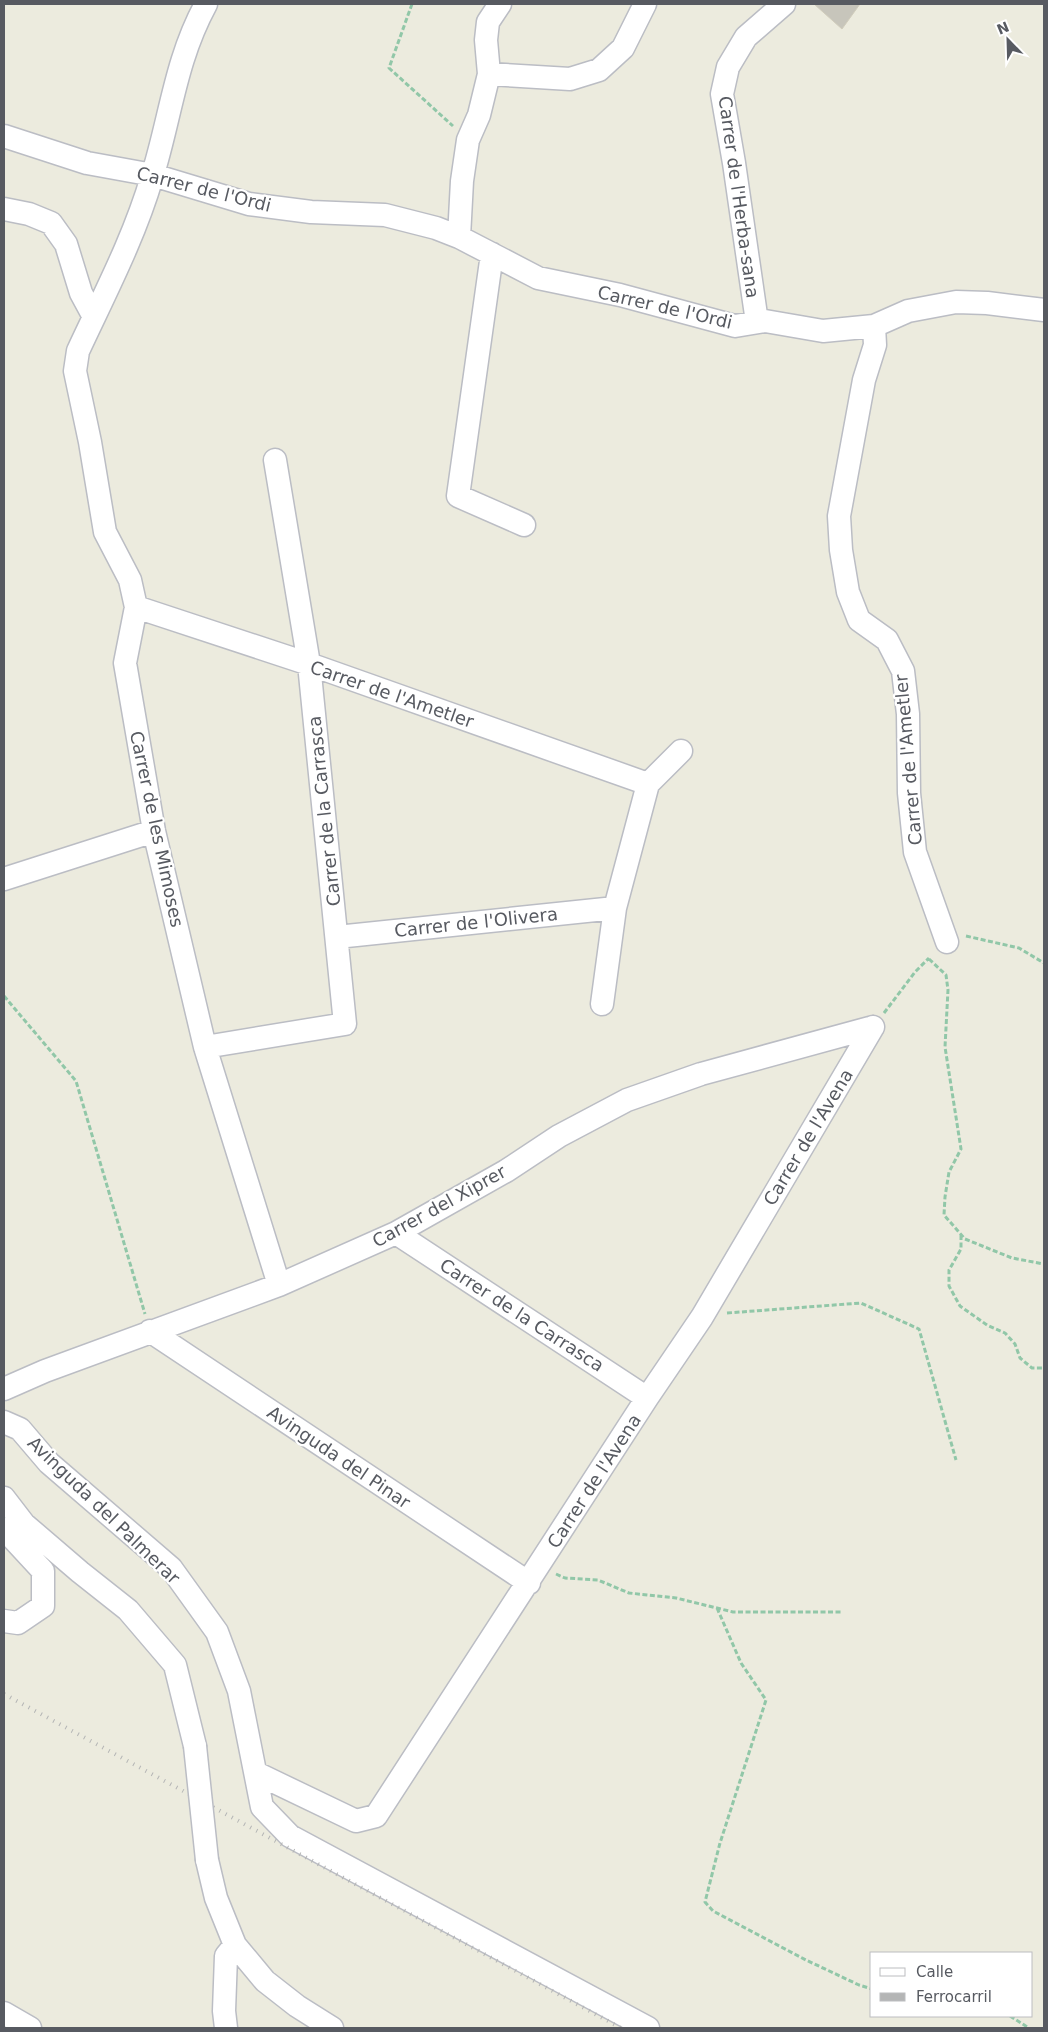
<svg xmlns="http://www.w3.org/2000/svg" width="1048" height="2032" viewBox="0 0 1048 2032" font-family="'DejaVu Sans',sans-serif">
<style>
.building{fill:#c7c5bb;stroke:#d1cdbc}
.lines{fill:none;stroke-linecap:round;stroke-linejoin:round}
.minor-casing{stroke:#bbbdc4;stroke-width:25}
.path{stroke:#91c7a8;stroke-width:3;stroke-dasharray:5 2.5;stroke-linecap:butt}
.minor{stroke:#fff;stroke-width:22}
.rail{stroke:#b4b5b5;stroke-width:4;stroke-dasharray:1 6;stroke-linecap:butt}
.minor-bridge-casing{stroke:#bbbdc4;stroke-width:25;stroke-linecap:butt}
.minor-bridge{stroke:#fff;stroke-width:22}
.labels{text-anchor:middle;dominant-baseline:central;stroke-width:4.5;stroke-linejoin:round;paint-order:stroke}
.street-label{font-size:18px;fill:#575a61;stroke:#fff}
</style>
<rect width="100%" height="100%" fill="#ecebde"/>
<path class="building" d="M814 4H860L842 29Z"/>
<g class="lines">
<g class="minor-casing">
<path id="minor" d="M206 4C175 61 171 116 152 177 134 238 105 293 78 351L75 371 90 442 105 532 130 580 136 607 125 663 154 831 205 1047 279 1285
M489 74 486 40 488 22 500 4
M4 136 87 163 153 175 249 204 311 212 385 215 436 228 459 237 538 278 620 295 735 326 765 321 823 331 874 326 908 311 956 302 987 303 1044 310
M4 209 29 214 51 223 66 244 81 293 94 317
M459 237 462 181 468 140 479 115 489 74 570 79 599 70 623 48 645 4
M492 254 458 496 524 525
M757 322 734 163 722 94 728 67 746 37 784 4
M874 326 875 345 864 380 839 516 841 550 848 592 859 620 887 640 903 671 908 714 909 793 915 852 947 942
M136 607 309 664 648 784
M4 879 154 831
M337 937 615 908
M602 1004 615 908 648 784 681 751
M205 1047 345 1024 309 664 275 460
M396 1233 647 1398
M150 1331 529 1583
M4 1389 45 1371 279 1285 396 1233 506 1171 559 1136 627 1100 701 1074 873 1027
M4 1422 20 1429 49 1463 171 1568 217 1632 239 1691 262 1807 290 1836 648 2028
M4 1498 24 1524 80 1572 128 1610 175 1665 195 1746
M4 1529 43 1571V1606L18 1623 4 1621
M256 1773 356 1821 376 1816 647 1398 702 1317 873 1027
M207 1860 216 1898 235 1945 265 1981 297 2006 332 2028
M4 2013 30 2028
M226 2028 224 2011 226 1956 235 1945"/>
</g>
<path class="path" d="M412 4 389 68 453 126
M966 936 1019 948 1044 963
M929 959 946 975 948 990 945 1047 961 1149 949 1172 945 1197 944 1215 965 1239 1012 1258 1044 1264
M4 996 76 1081 145 1314
M884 1013 915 972 929 958
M961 1235V1249L949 1270V1286L960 1306 987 1325 1005 1333 1015 1344 1020 1358 1032 1368H1044
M727 1313 861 1303 919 1329 956 1460
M556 1574 565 1578 598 1580 629 1593 676 1598 733 1612H841
M717 1608 741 1663 766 1700 720 1843 705 1902 713 1911 806 1960 859 1985 872 1989
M1010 2016 1029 2028"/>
<use href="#minor" class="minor"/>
<path class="rail" d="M4 1694 621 2028"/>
<g class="minor-bridge-casing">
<path id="minor-bridge" d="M195 1746 207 1860"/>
</g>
<use href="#minor-bridge" class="minor-bridge"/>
</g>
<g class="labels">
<g class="street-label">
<text transform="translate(204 189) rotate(14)">Carrer de l'Ordi</text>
<text transform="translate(739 197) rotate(82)">Carrer de l'Herba-sana</text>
<text transform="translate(665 307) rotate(13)">Carrer de l'Ordi</text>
<text transform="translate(392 694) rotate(19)">Carrer de l'Ametler</text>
<text transform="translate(908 760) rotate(-95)">Carrer de l'Ametler</text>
<text transform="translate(324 811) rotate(-96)">Carrer de la Carrasca</text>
<text transform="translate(157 829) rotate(78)">Carrer de les Mimoses</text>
<text transform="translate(476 922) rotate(-6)">Carrer de l'Olivera</text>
<text transform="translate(808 1137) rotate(-59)">Carrer de l'Avena</text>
<text transform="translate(439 1206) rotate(-29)">Carrer del Xiprer</text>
<text transform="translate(522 1315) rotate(33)">Carrer de la Carrasca</text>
<text transform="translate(339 1457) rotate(34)">Avinguda del Pinar</text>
<text transform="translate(594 1481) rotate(-57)">Carrer de l'Avena</text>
<text transform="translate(104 1510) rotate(44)">Avinguda del Palmerar</text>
</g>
</g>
<rect width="1048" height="2032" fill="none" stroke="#575a61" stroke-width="10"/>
<rect x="870" y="1952" width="162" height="65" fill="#ffffff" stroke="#bcbdc0"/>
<rect x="880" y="1968" width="25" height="8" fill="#ffffff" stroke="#bcbdc0"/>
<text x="916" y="1977" font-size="15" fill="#575a61">Calle</text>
<rect x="880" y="1993" width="25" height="8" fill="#b4b5b5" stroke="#bcbdc0"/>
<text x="916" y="2002" font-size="15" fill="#575a61">Ferrocarril</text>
<g transform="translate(1008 40) rotate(337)" stroke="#ffffff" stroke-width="4" paint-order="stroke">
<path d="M0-4L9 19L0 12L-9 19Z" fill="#575a61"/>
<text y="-8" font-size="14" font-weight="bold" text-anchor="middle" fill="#575a61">N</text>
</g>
</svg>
